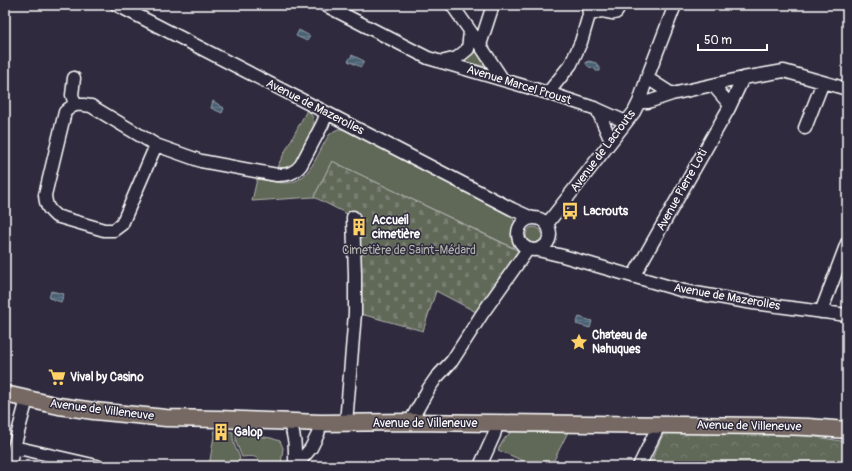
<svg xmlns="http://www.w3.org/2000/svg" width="852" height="471" viewBox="0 0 852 471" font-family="Pangolin,sans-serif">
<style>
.green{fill:#606759;stroke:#b0b3ac}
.cemetery{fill:url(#cemetery-stones);stroke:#b0b3ac}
.park{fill:url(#park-crowns);stroke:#b0b3ac}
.water{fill:url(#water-rules);stroke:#93a1ac}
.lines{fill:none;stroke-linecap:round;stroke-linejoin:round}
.minor-casing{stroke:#fff;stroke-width:15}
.major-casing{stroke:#fff;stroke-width:19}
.minor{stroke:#2f2a3d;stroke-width:12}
.major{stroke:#766964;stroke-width:16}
.labels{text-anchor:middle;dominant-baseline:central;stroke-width:3;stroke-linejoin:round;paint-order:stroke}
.street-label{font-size:12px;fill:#fff;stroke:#2f2a3d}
.poi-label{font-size:12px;font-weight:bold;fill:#fff;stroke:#2f2a3d;text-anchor:start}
.park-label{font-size:12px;fill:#b0b3ac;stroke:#2f2a3d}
</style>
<defs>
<pattern id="cemetery-stones" width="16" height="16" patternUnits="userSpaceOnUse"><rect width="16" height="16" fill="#606759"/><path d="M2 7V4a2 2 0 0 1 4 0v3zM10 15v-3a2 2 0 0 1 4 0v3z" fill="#787e72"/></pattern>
<pattern id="park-crowns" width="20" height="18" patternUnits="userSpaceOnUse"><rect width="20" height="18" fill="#606759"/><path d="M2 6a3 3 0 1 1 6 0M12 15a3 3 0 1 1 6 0" fill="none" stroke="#787e72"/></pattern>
<pattern id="water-rules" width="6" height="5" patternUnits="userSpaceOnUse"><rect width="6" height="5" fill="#4b6275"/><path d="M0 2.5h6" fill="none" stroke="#667a8a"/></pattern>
</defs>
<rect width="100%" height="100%" fill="#2f2a3d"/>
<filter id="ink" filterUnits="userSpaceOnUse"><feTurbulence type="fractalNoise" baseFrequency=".025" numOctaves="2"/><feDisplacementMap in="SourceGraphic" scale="8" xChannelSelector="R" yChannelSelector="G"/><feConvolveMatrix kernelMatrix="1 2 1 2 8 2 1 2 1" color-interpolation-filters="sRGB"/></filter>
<g filter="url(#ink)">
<path class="green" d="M477 47 494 71 463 63V61C467 58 473 49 477 47Z
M307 110C311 113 314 118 314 124 315 129 300 161 296 164 290 168 284 168 277 167Z
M338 129H345L511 215 515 222 512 231 514 248 332 161 314 197 252 201 257 179C266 180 276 183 285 183 310 183 317 153 329 135L334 131Z
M526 235a8 8 0 1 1 16 0a8 8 0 1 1-16 0Z
M215 430H220V433L222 434 223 431 233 432C233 436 233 439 234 443 235 449 239 453 240 459L234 464V466H209Z
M513 431 568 432 551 466H535L498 450C502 442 505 436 513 431Z
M236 433 271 438 280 441 283 448 281 466H262C258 455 253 456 242 457L236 442Z"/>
<path class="cemetery" d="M332 161 519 251 478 313 436 291 423 331 361 314 360 231 354 230 353 217 314 197Z"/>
<path class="park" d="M664 432 811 436 847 442V466H649Z"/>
<path class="water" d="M299 30 310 36 307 41 296 36Z
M352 55 364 61 361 67 348 61Z
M589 61 596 63 600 68V71H596L594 68C590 68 586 66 586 62Z
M213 101 224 108 222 113 211 108Z
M51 291 64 294 61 302 49 298Z
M579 317 592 321 590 328 576 324Z"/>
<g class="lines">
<g class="minor-casing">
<path id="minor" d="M117 5 327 113 512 209 532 218
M325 5 428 58 548 93 597 109 626 122
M452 5 480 45 503 80
M589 15C593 14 598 11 602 11 611 12 617 18 619 5
M480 45 493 5
M441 62 457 58 468 49 470 32
M74 78 72 95 75 104
M647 78 672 94
M713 85 730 105
M548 93 571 64 581 42 589 15 588 5
M639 102H648L672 94 743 78 784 71 847 89
M597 109 611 141
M805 128 823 82
M156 145 122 224 114 230H104L56 216C48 209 46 206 45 195L65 112C74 103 79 104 91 106L156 145 201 161 277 175C287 175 294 174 301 165L322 125 327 113
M518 234a16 16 0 1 1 32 0a16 16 0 1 1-32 0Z
M547 224 634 112 639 102 647 78 675 5
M538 250 563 256 684 291 753 303 847 315
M634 275 729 108 743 78
M821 312 847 243
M289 422C296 437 295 450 295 466
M410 422 429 388 436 378 452 361 482 314 528 249
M346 423 355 313V274L353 219V217
M14 447 97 466
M9 466 27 399
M296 466 311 448 318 434 321 423
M480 466 494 435 497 423
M639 466 659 425"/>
</g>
<g class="major-casing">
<path id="major" d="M5 394 59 406 94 411 166 418 219 419 321 423 410 422 777 426 808 427 847 430"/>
</g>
<use href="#minor" class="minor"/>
<use href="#major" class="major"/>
</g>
</g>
<defs>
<g id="bus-bare" transform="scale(1.38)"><path d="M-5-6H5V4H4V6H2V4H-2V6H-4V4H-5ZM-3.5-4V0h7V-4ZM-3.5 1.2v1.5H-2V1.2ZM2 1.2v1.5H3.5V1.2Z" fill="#ffd166" stroke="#2f2a3d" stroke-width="2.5" paint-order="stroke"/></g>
<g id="building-bare" transform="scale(1.38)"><path d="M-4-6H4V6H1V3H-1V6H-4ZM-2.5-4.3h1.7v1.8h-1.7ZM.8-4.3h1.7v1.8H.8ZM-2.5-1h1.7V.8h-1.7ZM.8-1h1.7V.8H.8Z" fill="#ffd166" stroke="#2f2a3d" stroke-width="2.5" paint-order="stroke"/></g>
<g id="sight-bare" transform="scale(1.38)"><path d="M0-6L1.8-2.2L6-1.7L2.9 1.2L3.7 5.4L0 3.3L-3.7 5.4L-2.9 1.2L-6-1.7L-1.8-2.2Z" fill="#ffd166" stroke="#2f2a3d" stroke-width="2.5" paint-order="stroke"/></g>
<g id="supermarket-bare" transform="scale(1.38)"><path d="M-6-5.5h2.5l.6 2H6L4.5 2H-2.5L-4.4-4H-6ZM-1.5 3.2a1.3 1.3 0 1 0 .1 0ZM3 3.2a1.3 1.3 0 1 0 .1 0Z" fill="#ffd166" stroke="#2f2a3d" stroke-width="2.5" paint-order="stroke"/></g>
</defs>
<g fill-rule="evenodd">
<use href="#bus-bare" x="570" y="211"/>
<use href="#building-bare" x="359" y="227"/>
<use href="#sight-bare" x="579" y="342"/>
<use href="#supermarket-bare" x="57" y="377"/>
<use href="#building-bare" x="221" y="432"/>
</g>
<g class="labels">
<g class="street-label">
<text transform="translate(519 85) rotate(17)">Avenue Marcel Proust</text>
<text transform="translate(315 107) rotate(27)">Avenue de Mazerolles</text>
<text transform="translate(603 151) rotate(-53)">Avenue de Lacrouts</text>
<text transform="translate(682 190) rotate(-61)">Avenue Pierre Loti</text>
<text transform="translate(727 297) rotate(10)">Avenue de Mazerolles</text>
<text transform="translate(102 410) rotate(7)">Avenue de Villeneuve</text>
<text x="425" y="423">Avenue de Villeneuve</text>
<text transform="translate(749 426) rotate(1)">Avenue de Villeneuve</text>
</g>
<g class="poi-label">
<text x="583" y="211">Lacrouts</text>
<text x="372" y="220">Accueil<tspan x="372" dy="14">cimetière</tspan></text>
<text x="592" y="335">Chateau de<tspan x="592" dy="14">Nahuques</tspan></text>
<text x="70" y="377">Vival by Casino</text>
<text x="234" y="432">Galop</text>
</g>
<g class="park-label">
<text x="409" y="250">Cimetière de Saint-Médard</text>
</g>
</g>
<rect width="852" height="471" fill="none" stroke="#2f2a3d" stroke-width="20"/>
<rect x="10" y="10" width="832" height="451" fill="none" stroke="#fff" stroke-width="1.5" filter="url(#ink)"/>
<path d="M698 44v6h69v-6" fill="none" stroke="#ffffff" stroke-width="2"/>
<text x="704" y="44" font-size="12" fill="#ffffff" stroke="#2f2a3d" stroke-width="3" paint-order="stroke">50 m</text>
</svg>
